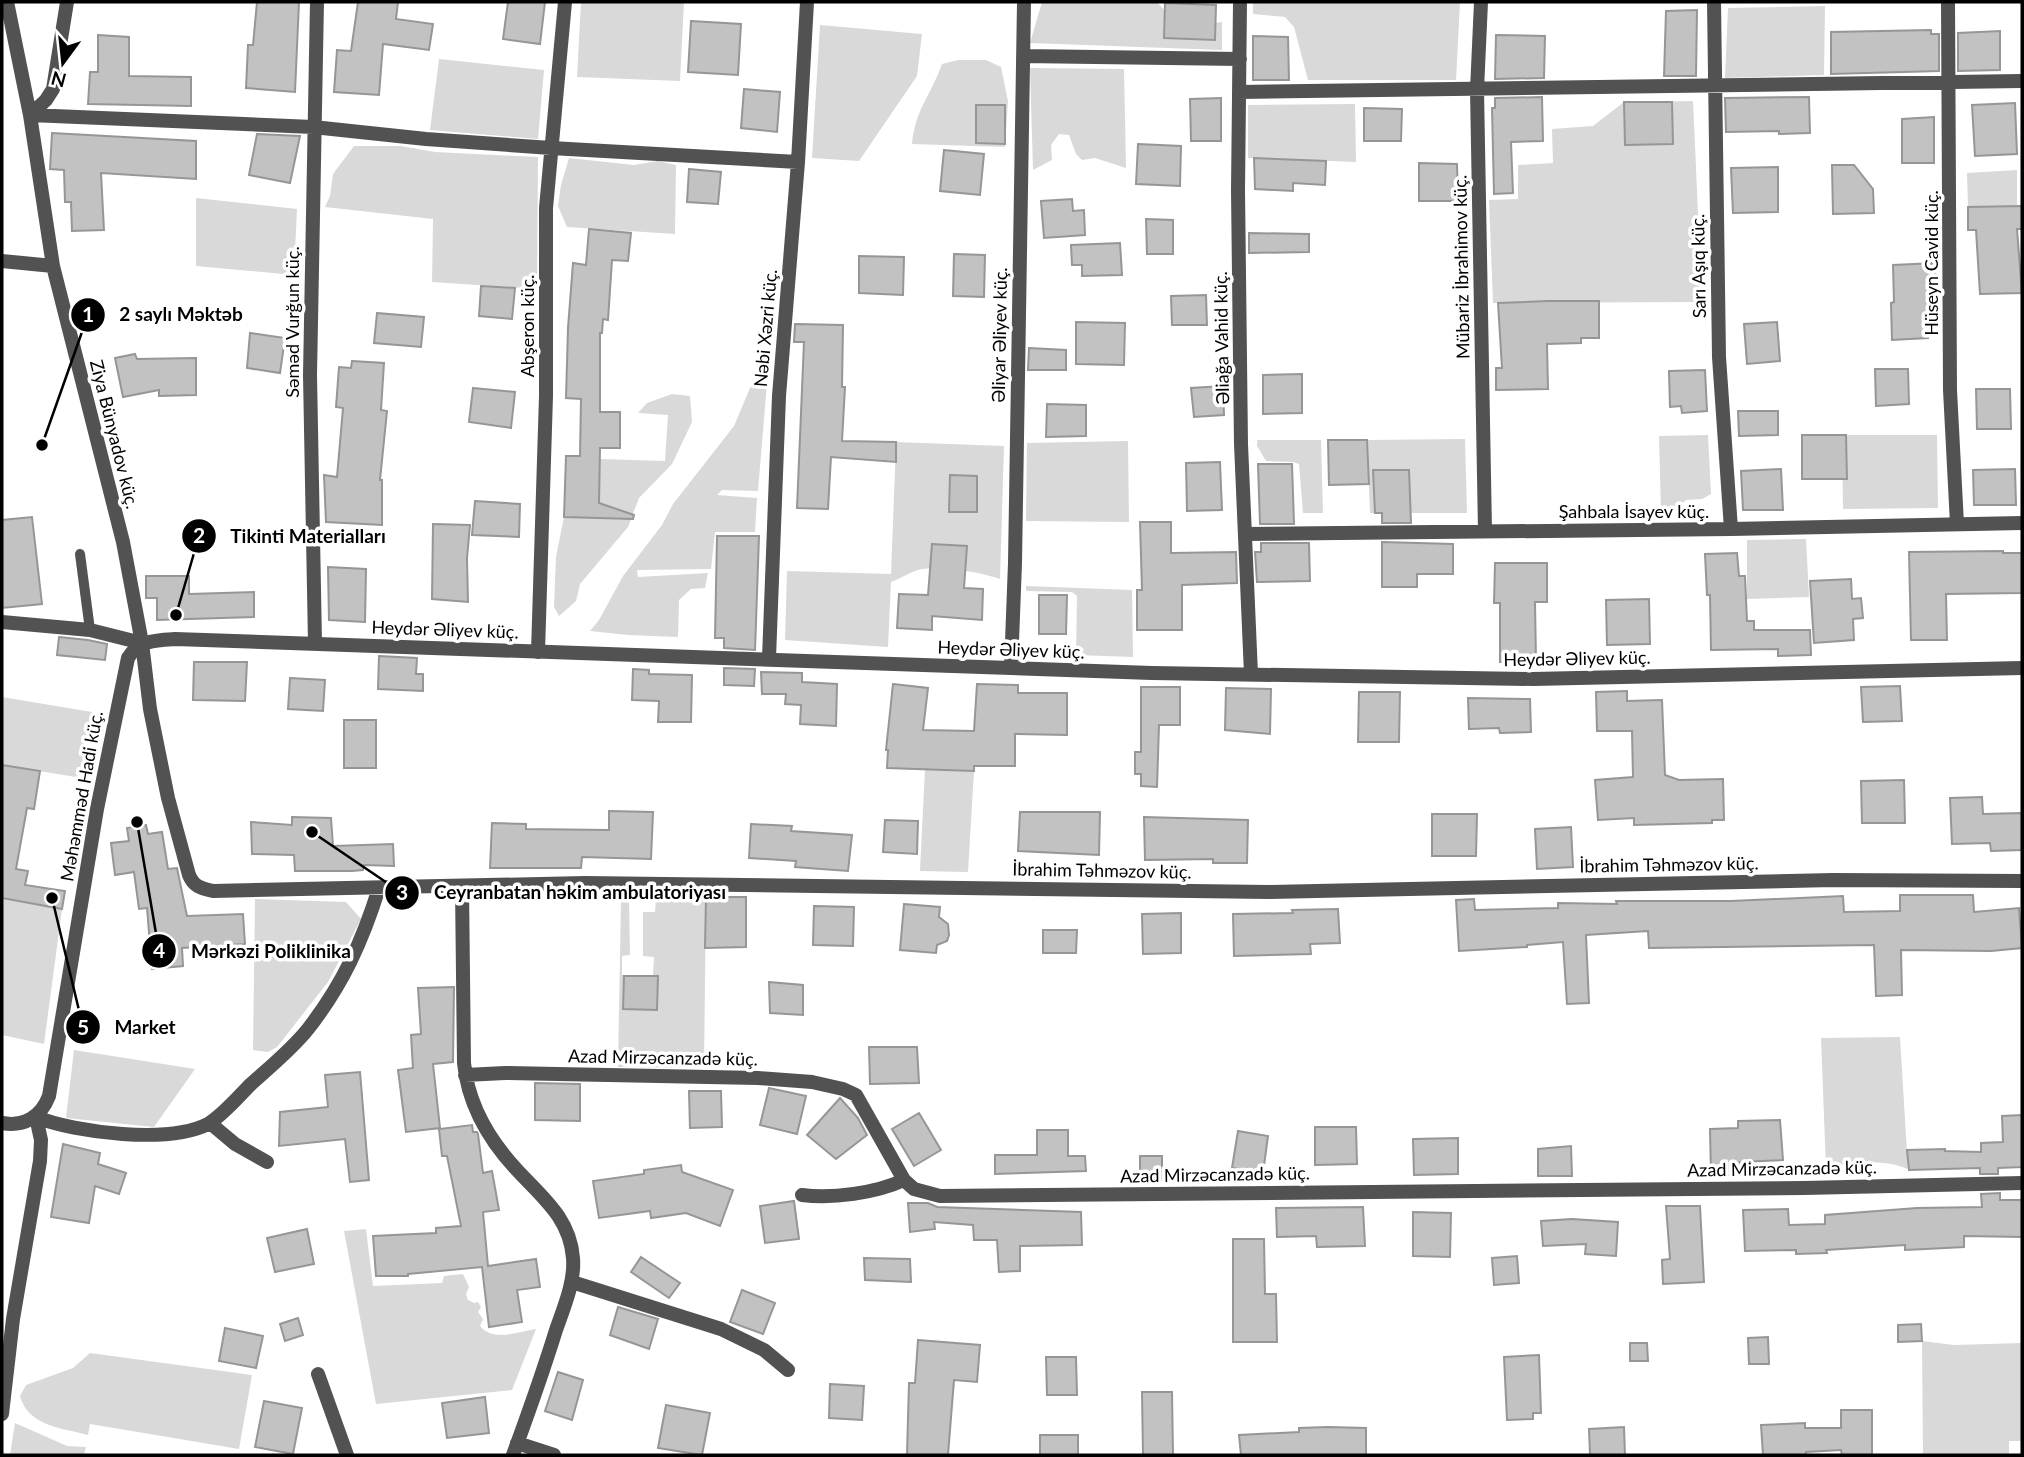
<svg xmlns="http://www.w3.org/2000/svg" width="2024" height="1457" viewBox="0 0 2024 1457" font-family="Lato,sans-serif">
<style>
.green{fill:#d9d9d9}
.building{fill:#c2c2c2;stroke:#969696;stroke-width:2}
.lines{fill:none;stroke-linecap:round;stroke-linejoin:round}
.service{stroke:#525252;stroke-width:10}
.minor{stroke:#525252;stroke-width:14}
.tertiary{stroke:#525252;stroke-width:14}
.labels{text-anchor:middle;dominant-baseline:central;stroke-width:7;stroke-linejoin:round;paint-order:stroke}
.street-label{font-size:18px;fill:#000;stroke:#fff}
.leader{fill:none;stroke:#000;stroke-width:2.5}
.callout-dot{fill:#000;stroke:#fff;stroke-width:2.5}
.mark-label{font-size:21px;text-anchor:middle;font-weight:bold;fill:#fff}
.callout-label{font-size:19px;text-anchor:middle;font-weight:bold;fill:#000;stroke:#fff;stroke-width:7;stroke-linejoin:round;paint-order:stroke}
</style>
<rect width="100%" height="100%" fill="#fff"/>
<path class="green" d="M581 2H684L680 81 577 77Z
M1042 2H1157L1165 11 1215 23 1222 22V50L1030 43Z
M1253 2H1460L1456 80H1308L1294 27 1285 17 1253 14Z
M1825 6 1824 75 1725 78 1728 8Z
M820 25 922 34 917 76 859 161 812 158Z
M439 59 544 70 538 139 430 130Z
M958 60H986L1001 67 1008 101 1005 147 912 144C915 110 931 95 942 64Z
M1030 68 1124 69 1126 168 1095 158 1082 160 1076 154 1069 135 1059 134 1051 145 1052 160 1033 170Z
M1693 101 1702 302 1493 303 1489 200 1518 199V165L1553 163 1552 129 1593 126 1624 102Z
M1355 104 1356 162 1248 158V105Z
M354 146H401L435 152 538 157 537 289 432 282 433 219 325 207 330 196 333 174Z
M569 158 634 165 658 161 676 165 675 234 567 227 558 206 561 185Z
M2017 170V206L1968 207 1967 173Z
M196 198 297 209 294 275 196 266Z
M753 381 767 383 758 491 722 490 717 495 757 498 755 532H715L711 569 637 570 638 577 708 573 705 588 691 589 679 600 678 637 628 635 590 631 599 620 623 576 662 525 673 504 734 426Z
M672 394 690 396 692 422 672 464 639 498 628 527 580 584 576 601 559 616 554 607 556 557 564 517 603 518 599 503 600 459 665 461 668 415 638 413 647 403Z
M1708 435 1711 494 1702 499 1686 500 1679 507V512H1661L1659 436Z
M1842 435H1937L1938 508 1843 509Z
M1465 439 1467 513H1370L1367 440Z
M1257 440H1321L1323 513H1303L1299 464 1293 462 1266 461 1257 446Z
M1128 441 1129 522 1026 521 1027 443Z
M896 442 1004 446 1000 579C981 572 942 566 922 569 914 570 900 579 891 582L888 647 785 640 787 571 891 574Z
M1806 539 1809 597 1747 599V540Z
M1026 586 1132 590 1133 657 1076 655 1077 596 1072 592 1026 591Z
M2 697 92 712 82 778 2 765Z
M925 769 974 771 968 872 920 871Z
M2 898 62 909 44 1044 2 1035Z
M255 899 346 902 361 919 328 982 277 1047 268 1052 253 1050Z
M656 899H706L704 1068 618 1067 621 900H629L630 955 622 956V975L653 976 654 957 643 956V912H655Z
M1900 1037 1908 1169C1885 1159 1850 1161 1826 1169L1821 1038Z
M74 1050 195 1069 154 1127 66 1118Z
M366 1229 373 1286 442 1283 444 1276 463 1274 469 1287 466 1294 468 1300 474 1303 478 1302 481 1307 478 1312 483 1319 480 1326C493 1342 517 1332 536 1329L512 1390 376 1404 344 1231Z
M1922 1341 1954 1345 2022 1343V1441H2009V1455H1923Z
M90 1353 252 1375 239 1449 90 1424 88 1435C62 1428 28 1426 20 1396L26 1385 73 1368Z
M15 1423 67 1446 86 1447 84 1455H10Z"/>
<path class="building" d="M257 2H299L295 92 246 88 248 45H253Z
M358 2H398L396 19 433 24 429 50 383 44 379 95 334 92 337 50 351 51Z
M508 2H545L540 44 503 39Z
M1165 3 1216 5 1215 40 1164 38Z
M1697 10 1696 76H1664L1666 11Z
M691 21 741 24 738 75 688 72Z
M1931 30V34H1939V71L1831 74V32Z
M2000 31V70L1958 71V33Z
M98 35 129 37V76L191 77V106L88 104 90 72H98Z
M1496 35 1545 36 1544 78 1495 79Z
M1253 36 1288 37 1289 80H1253Z
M744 89 780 92 777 132 741 128Z
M1542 97 1543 141 1511 142 1513 193 1494 194 1492 108H1495V98Z
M1809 97 1810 133 1779 134V131L1726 132 1725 98Z
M1221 98V141H1191L1190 99Z
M1624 102H1672L1673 144 1625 145Z
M2015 103 2017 154 1975 156 1972 105Z
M976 105H1005V144L976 143Z
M1364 108 1402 109 1401 141H1364Z
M1934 117V163H1902V119Z
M52 133 196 141V179L101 173 104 230 72 231 71 202H65L64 170 50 169Z
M257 134 300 136 290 183 249 175Z
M1138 144 1181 146 1180 186 1136 184Z
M944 150 984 154 980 195 940 191Z
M1254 158 1326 161 1325 185 1293 183V191L1255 189Z
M1419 163 1457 164 1458 201H1419Z
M1832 165H1854L1873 189 1874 213 1833 214Z
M1778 167V212L1733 213 1731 168Z
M689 169 721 172 718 204 687 202Z
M1072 199 1073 211 1084 210 1085 235 1044 238 1041 201Z
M2022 206V229H2017L2022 293 1980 294 1976 230H1968V207Z
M1146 219 1173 220V254H1147Z
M589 229 631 233 628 261 612 260 608 320 603 319 602 333H600V412H620V448H600L599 503 634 515 633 519 564 517 566 456H580L581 399 566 398 568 328 573 263 586 265Z
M1249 233 1309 234V252L1249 253Z
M1120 243 1122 275 1082 276V265H1072L1071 245Z
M954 254 985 255 984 297 953 296Z
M859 256 904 257 903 295 859 293Z
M1935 263 1936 294H1927L1928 338 1892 340 1891 303 1894 302 1893 265Z
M481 286 515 288 512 319 479 316Z
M1206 295 1207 325H1172L1171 296Z
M1548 301H1599V338H1581V343L1547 344 1548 389 1496 390V368H1502L1498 303Z
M377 313 424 317 421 347 374 343Z
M1076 322 1125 323 1124 365 1076 364Z
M1777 322 1780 361 1747 364 1744 324Z
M795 324 843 325 842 387H845L842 441 896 442V462L831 457 828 509 797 508 804 342H794Z
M250 333 285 338 280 373 247 368Z
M1029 348 1066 350V370H1028Z
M135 354 137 359 196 358V395L159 396V390L123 397 115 358Z
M352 361 384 363 381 410 387 411 380 480H382V525L326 522 324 475 337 477 343 408 336 407 339 367 351 368Z
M1875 369H1908L1909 404 1876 406Z
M1705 370 1707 411 1682 413 1681 406 1670 407 1669 371Z
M1302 374V413L1263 414V375Z
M1223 386 1224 415 1194 417 1191 388Z
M473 388 515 392 511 428 469 422Z
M1976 389H2010L2011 429H1977Z
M1047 404 1086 405V436L1046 437Z
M1738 411H1778V435L1739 436Z
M1802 435H1846L1847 479H1802Z
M1328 440H1367L1369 484 1329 485Z
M1220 462 1222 510 1187 511 1186 463Z
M1258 464H1292L1294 524H1260Z
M1781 469 1783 510H1743L1741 471Z
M2015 469 2016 505H1974L1973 470Z
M1373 470H1409L1411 523H1382V513H1375Z
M950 475 977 476V512H949Z
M475 501 520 504 519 537 472 535Z
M32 517 42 604 2 608V520Z
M1140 522H1171V553L1236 552 1237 583 1182 585V630H1137V590H1142Z
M433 524 470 525 467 558 468 602 432 599Z
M717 536H759L755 650 724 648V638H715Z
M1382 542 1453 544V574H1417V587H1382Z
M1261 543H1309L1310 581 1257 582 1255 552H1261Z
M932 544 967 546 964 588 983 589 982 620 932 616V630L897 628 899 594 928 595Z
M2003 551V553H2022V593L1946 594 1947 640H1911L1909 552Z
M1737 553 1739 576H1745L1747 621H1754V630H1810L1811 655 1778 656V649L1711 650 1710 595H1707L1705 554Z
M1495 563H1547V602H1535L1536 662H1500V603H1494Z
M328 567 366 569 365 622 329 620Z
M146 576H189V594L254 592V617L157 620V598H146Z
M1851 579 1852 599 1861 598 1863 618 1853 619 1854 640 1814 643 1810 581Z
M1039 595H1067L1066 634H1039Z
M1649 599 1650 644 1607 645 1606 600Z
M59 637 88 640 107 644 105 660 57 655Z
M379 656 417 658 416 674H423V691L378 689Z
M194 662H247L245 701 193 700Z
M724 668 755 669 754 686 724 685Z
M633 669 649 670V674L692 675 691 722H658L659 701 632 700Z
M761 672 802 673V682L837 684 836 726 800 724 801 705 785 704 786 694H762Z
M290 678 325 680 323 711 288 709Z
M893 684 928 688 923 730 974 731 977 684 1018 685V693H1067V735L1015 734V766H974V771L887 768 888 750H886Z
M1900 686 1902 721 1863 722 1861 687Z
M1141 687H1180V725H1159L1157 787 1141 786V774H1135V752H1141Z
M1226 688 1271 689 1270 734 1225 730Z
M1627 691V701L1662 700 1665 775 1679 780 1723 779 1724 820H1712V823L1634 825V818L1598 820 1595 780 1633 777 1632 731H1597L1596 692Z
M1359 692H1400L1399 742H1358Z
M1468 698 1530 699 1531 732 1500 733 1499 728 1469 729Z
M344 720H376V768H344Z
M2 765 40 771 34 809 27 808 16 869 28 871 25 885 65 891 62 909 2 898Z
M1904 780 1905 823H1862L1861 781Z
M1982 797 1983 814 2022 813V850L1991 851 1990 843 1952 844 1950 798Z
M609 811 653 812 651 859 582 857 581 868H490L492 823 526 824V829L609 830Z
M1020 812H1100L1099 855 1018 851Z
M1432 814H1477L1476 856H1432Z
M292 817 331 818 333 846 393 844 394 866 364 865 363 870 352 871H295L294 855 252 854 251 822 292 825Z
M1144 817 1248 820 1247 863H1213V859L1145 860Z
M885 820 918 821 917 854 883 852Z
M751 824 792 826 791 831 852 835 848 871 795 867 796 861 749 858Z
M146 825 148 834 162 832 168 869 177 868 187 916 243 914 245 944 182 948 183 966 152 969 147 908 139 909 134 872 115 875 111 843 129 841 127 828Z
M1571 827 1573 867 1537 869 1535 829Z
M1900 895H1973L1974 912 2019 908 2022 948 1991 951 1901 950 1902 995 1876 996 1874 945 1649 948 1648 931 1586 935 1589 1003 1567 1004 1563 942 1527 945V947L1459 951 1456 900 1474 899 1475 910 1558 908V903L1617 904 1616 901H1731L1843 896 1844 912 1900 911Z
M706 897H746V947L705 948Z
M904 904 940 907 939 917 948 924 949 935 947 941 937 945 936 953 900 950Z
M814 906 854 907 853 946 813 945Z
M1338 909 1340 943 1310 944 1311 954 1234 956 1233 914 1293 913 1292 910Z
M1181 913V953L1143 954 1142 914Z
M1043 930H1077L1076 953H1043Z
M624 976H658L657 1010 623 1009Z
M769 982 803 985V1015L770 1013Z
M454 987 453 1062 433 1064 440 1128 406 1132 398 1070 413 1068 411 1035 421 1034 418 988Z
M869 1047H917L919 1083 870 1084Z
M360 1072 369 1180 350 1182 345 1139 279 1146 280 1112 328 1107 325 1075Z
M535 1083 580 1084V1121L535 1120Z
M769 1088 806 1096 797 1134 760 1125Z
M689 1091H721L722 1127 690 1128Z
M840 1098 858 1118 867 1135 836 1159 807 1135Z
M919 1113 941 1150 914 1166 892 1129Z
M2022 1115V1167L1998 1168V1174H1980V1168L1909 1170 1907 1150 1945 1149V1151L1981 1152V1143L2003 1142 2002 1116Z
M1780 1120 1783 1160 1740 1162 1741 1175H1711L1710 1129 1738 1128V1121Z
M472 1125 473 1132H477L478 1134 483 1173 492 1171 499 1210 483 1212 488 1266 536 1259 540 1287 517 1290 522 1322 489 1327 482 1267 408 1274V1276H376L373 1236 436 1233V1228L461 1226 447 1156H442L439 1129Z
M1315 1127H1356L1357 1164 1315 1165Z
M1037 1130H1068V1156H1085L1086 1171 995 1174V1155H1037Z
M1238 1131 1268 1136 1263 1173 1232 1168Z
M1458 1138V1174L1414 1175 1413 1139Z
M63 1144 100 1153 98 1164 126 1173 119 1194 95 1186 89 1223 51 1217Z
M1571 1146 1572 1176H1538V1149Z
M1140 1156H1162V1180H1140Z
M681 1165 682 1172 733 1190 720 1226 686 1213 651 1218 650 1211 599 1218 593 1181 644 1174V1170Z
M2000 1193V1200H2022V1237L1964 1236V1247L1926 1249 1905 1250V1245L1826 1250 1827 1253 1796 1254V1250L1745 1251 1743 1210 1788 1209 1789 1225 1825 1224V1215L1917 1208 1982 1207 1981 1194Z
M794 1201 799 1239 765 1243 760 1206Z
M908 1203H928L937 1207 1081 1212 1082 1245 1020 1246V1271L999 1272 997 1240H974L973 1225 934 1222 935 1229 910 1232Z
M1666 1206H1700L1704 1282 1663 1284 1662 1260 1670 1259Z
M1363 1207 1365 1246 1317 1247 1316 1236 1277 1237 1276 1208Z
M1413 1212 1451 1213 1450 1257 1413 1256Z
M1572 1219 1618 1222 1616 1256 1585 1254 1586 1244 1543 1246 1541 1221Z
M307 1229 314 1264 275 1272 267 1238Z
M1233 1239H1264L1265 1294H1276L1277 1342H1233Z
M1517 1256 1519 1283 1494 1285 1492 1258Z
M641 1257 680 1283 669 1298 631 1272Z
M864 1258 910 1259 911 1282 865 1280Z
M742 1290 775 1303 763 1334 730 1322Z
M618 1307 658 1319 649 1349 610 1335Z
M298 1318 303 1335 285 1341 280 1324Z
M1921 1324 1922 1341 1898 1342V1325Z
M225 1328 263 1336 256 1368 219 1361Z
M1768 1337 1769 1364H1749L1748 1338Z
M918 1340 980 1345 977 1382 954 1380 948 1455H907L909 1383H915Z
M1630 1343H1647L1648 1361H1630Z
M1539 1355 1541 1413H1533V1419L1507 1420 1504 1357Z
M1046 1357H1076L1077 1395H1047Z
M558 1372 583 1380 572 1420 545 1411Z
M830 1384 864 1386 862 1420 829 1418Z
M1142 1392H1172L1173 1455H1143Z
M485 1397 489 1433 447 1438 442 1403Z
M264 1401 302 1408 293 1454 255 1447Z
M666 1405 710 1413 702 1455 658 1448Z
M1841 1410H1872V1455H1842L1841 1450 1806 1452V1455H1763L1761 1425 1805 1423V1428H1841Z
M1328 1427 1366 1428V1455H1241L1239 1435 1299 1432V1428Z
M1624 1427 1625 1455H1590L1589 1429Z
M1040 1435H1078V1455H1040Z"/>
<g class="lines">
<path class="service" d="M80 554 90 630"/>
<path class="minor" d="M7 2 30 115 53 266 123 542 142 643 150 709 168 798 189 875C194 887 201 888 213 891L585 883 1269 892 1833 880 2022 881
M1240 2 1238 190 1241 444 1251 674
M1481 2 1477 90 1485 531
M1714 2 1719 357 1731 529
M1948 2 1950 390 1957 524
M1023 56 1240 59
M1239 92 2022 81
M30 115 313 127 426 139 551 148 798 162
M30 115 46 100 53 89 67 2
M2 261 53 266
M1246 534 1731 529 2022 523
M2 622 90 630 142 643
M315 643 310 375 317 2
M538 652 546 396V208L565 2
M769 658 779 396 798 162 807 2
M1011 668 1015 563 1024 2
M462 886 464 1063C468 1104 489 1140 517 1170 542 1197 570 1218 573 1258 575 1282 564 1307 556 1330 543 1372 528 1414 513 1455
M465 1075 505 1073 758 1078 812 1082 843 1089 856 1095 904 1180 914 1189 940 1196 1804 1188 2022 1183
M36 1117C76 1133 169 1144 208 1124 223 1115 238 1097 251 1084 270 1067 292 1049 308 1029 343 984 362 942 379 888
M210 1123 235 1144 267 1162
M802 1195C832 1199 876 1193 904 1180
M572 1282 721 1329 764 1350 788 1370
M318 1374 347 1455
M2 1414 13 1319 40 1161 41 1140 36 1117
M517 1443 554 1455"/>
<path class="tertiary" d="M2 1123C24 1127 41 1117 49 1096L97 809 128 658C139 640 156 640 175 639L1152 673 1533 679 2022 668"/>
</g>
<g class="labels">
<g class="street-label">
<text transform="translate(1931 263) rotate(-90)">Hüseyn Cavid küç.</text>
<text transform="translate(1698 266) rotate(-91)">Sarı Aşıq küç.</text>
<text transform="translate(1461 267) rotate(-91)">Mübariz İbrahimov küç.</text>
<text transform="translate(292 322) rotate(-90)">Səməd Vurğun küç.</text>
<text transform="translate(527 326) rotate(-90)">Abşeron küç.</text>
<text transform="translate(765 328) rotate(-85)">Nəbi Xəzri küç.</text>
<text transform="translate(999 335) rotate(-89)">Əliyar Əliyev küç.</text>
<text transform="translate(1221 338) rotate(-91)">Əliağa Vahid küç.</text>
<text transform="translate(115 434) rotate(76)">Ziya Bünyadov küç.</text>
<text x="1634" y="511">Şahbala İsayev küç.</text>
<text transform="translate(445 629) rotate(2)">Heydər Əliyev küç.</text>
<text transform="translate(1011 649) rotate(2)">Heydər Əliyev küç.</text>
<text transform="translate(1577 658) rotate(-1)">Heydər Əliyev küç.</text>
<text transform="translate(81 796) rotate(-80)">Məhəmməd Hadi küç.</text>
<text transform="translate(1669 864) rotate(-1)">İbrahim Təhməzov küç.</text>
<text transform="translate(1102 870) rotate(1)">İbrahim Təhməzov küç.</text>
<text transform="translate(663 1057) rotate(1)">Azad Mirzəcanzadə küç.</text>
<text transform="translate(1782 1168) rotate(-1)">Azad Mirzəcanzadə küç.</text>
<text transform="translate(1215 1174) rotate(-1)">Azad Mirzəcanzadə küç.</text>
</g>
</g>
<path class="leader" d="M42 445L88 315M176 615L199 536M312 832L402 893M137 822L159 951M52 898L83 1027"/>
<g class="callout-dot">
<circle cx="42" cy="445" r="7"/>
<circle cx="176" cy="615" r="7"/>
<circle cx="312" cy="832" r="7"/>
<circle cx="137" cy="822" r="7"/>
<circle cx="52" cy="898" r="7"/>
<circle cx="88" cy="315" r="18"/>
<circle cx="199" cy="536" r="18"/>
<circle cx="402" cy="893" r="18"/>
<circle cx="159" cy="951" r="18"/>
<circle cx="83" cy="1027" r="18"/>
</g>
<g class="mark-label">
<text x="88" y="322">1</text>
<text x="199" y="543">2</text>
<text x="402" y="900">3</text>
<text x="159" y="958">4</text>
<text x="83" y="1035">5</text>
</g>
<g class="callout-label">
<text x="181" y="321">2 saylı Məktəb</text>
<text x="308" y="543">Tikinti Materialları</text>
<text x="580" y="899">Ceyranbatan həkim ambulatoriyası</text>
<text x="271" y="958">Mərkəzi Poliklinika</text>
<text x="145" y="1034">Market</text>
</g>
<rect width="2024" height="1457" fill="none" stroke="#000000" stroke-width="7"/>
<g transform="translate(63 63) rotate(195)" stroke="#ffffff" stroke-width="5" paint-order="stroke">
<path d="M0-5L12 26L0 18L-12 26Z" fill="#000000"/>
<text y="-10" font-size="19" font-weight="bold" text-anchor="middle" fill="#000000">N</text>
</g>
</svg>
